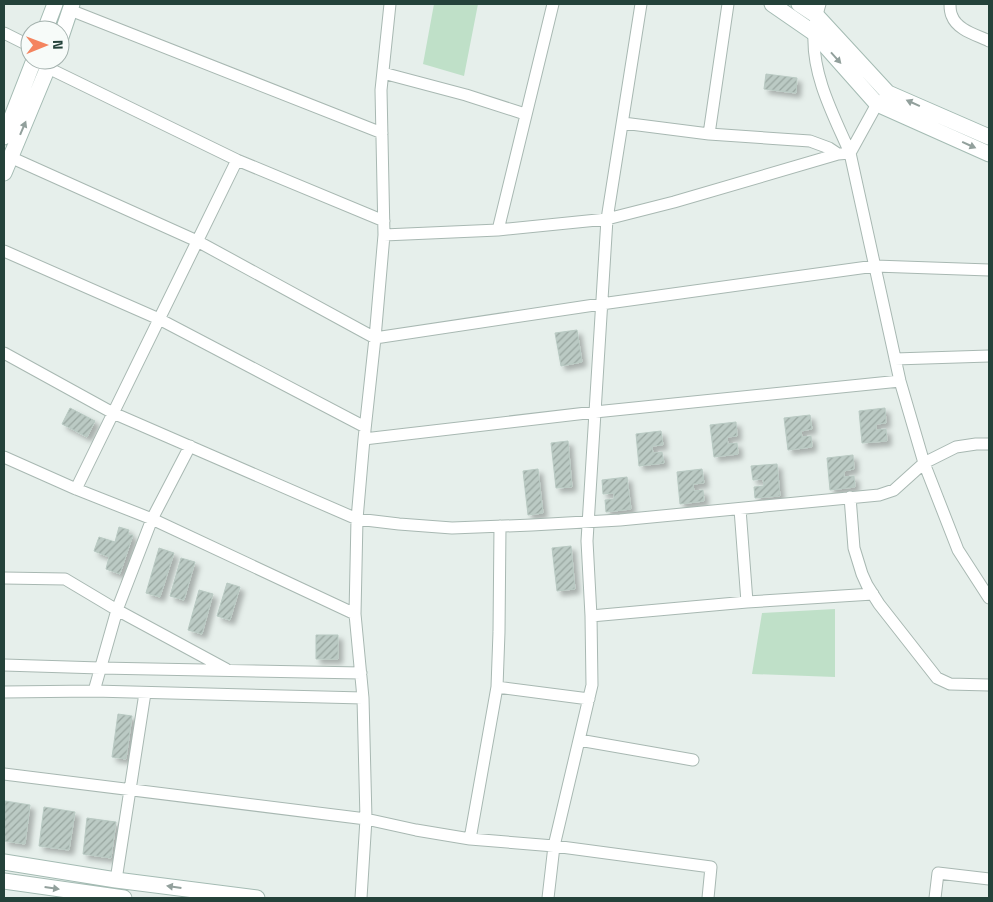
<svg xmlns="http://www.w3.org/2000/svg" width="993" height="902" viewBox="0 0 993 902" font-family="'Titillium Web',sans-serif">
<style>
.park{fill:#bfe0c8}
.building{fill:url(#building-hatch);stroke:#b8c9c2;filter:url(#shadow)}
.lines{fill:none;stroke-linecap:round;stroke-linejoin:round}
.street-casing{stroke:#a8b8b2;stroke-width:13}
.secondary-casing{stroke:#a4bbb3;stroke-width:17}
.street{stroke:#fff;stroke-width:11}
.secondary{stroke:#fff;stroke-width:15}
.oneway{fill:#92a09c}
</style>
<defs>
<pattern id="building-hatch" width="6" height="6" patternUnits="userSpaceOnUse" patternTransform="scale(1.25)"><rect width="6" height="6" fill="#bbcac4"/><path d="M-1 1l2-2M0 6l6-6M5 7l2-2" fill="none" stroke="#98a6a0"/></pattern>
<filter id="shadow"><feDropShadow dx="4.5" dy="4.5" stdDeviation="2.5" flood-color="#0004"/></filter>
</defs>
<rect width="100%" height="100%" fill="#e6efeb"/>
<path class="park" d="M434 4H478L464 76 423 64Z
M835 609V677L752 674 762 613Z"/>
<path class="building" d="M766 74 797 78 796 93 764 89Z
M577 330 582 362 561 366 555 333Z
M70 408 95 421 87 437 62 424Z
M885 408 886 423 876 424V430L886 429 887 441 862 443 859 411Z
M810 415 812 429 801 431 802 437 811 436 812 447 788 450 784 418Z
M736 422 737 436 727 437 728 444 737 443 738 454 714 457 710 425Z
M661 431 663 445 652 446 653 453 662 452 664 463 639 466 636 434Z
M568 441 572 487 556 488 551 443Z
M853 455 854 469 844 471V477L854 476 855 487 830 490 827 458Z
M777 464 780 496 755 498 754 487 764 486 763 479 753 480 751 466Z
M538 469 543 513 528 515 523 471Z
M702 469 704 483 693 484 694 491 703 490 704 501 680 504 677 472Z
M627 477 631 509 606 512 605 500 614 499V493L603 494 602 480Z
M119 527 129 530 128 535H133L120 574 106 569 109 557 94 551 99 537 115 542Z
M571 546 575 589 557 591 552 548Z
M159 548 174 553 160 597 146 593Z
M181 558 195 562 184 600 170 596Z
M227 583 240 587 230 620 217 616Z
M199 590 213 594 202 634 188 630Z
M316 635H338V659H316Z
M118 714 132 716 126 759 112 757Z
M5 801 30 805 25 844 4 841Z
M44 807 75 812 69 850 39 846Z
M87 818 116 822 111 858 83 854Z"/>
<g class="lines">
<g class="street-casing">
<path id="street" d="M950 4C950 8 950 12 952 16 957 30 977 35 989 41
M70 10 382 133
M4 33 30 46
M42 65 237 160 384 221
M383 73 466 95 525 114
M882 100 877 104 850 153 900 381 924 463 958 550 989 598
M623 123 709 134 810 141 829 148 838 154
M709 134 728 4
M10 157 197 241 375 338 601 304 875 266 989 270
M498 230 553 4
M384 235 498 230 607 219 674 202 838 154 850 153C834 116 812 76 814 34 814 24 817 14 820 4
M4 251 159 319 365 427
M4 353 113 413 357 519 399 524 452 528 532 525 620 520 879 495 894 490 924 463 956 447 976 444H989
M895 359 989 356
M364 439 595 412 900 381
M4 457 76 489 152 519 355 614
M76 489 237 160
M850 497 854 548 862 574 867 585 879 604 937 678 950 684 989 685
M740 509 747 602
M4 578 65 579 117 610 226 669
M591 616 747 602 873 594
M4 665 100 668 361 673
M497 687 589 699
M94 691 117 610 152 519 190 446
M4 692 94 691 363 698
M579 740 693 760
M4 774 366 819 416 830 470 839 554 846 711 867 708 898
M470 839 497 687 499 632 500 526
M116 880 145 693
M361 898 366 819 363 698 355 614 357 519 364 439 375 338 384 235 381 90 390 4
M548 898 554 846 592 685 591 616 587 541 607 219 641 4
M935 898 938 873 989 879"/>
</g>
<g class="secondary-casing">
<path id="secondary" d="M772 4 814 33 877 104 989 154
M799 4 817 16 888 93 989 137
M45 30 55 4
M60 40 72 4
M4 137 34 60
M4 173 51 60
M4 862 116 880 257 898
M4 881 124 898"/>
</g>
<use href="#street" class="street"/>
<use href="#secondary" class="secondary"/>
</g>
<defs><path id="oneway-solid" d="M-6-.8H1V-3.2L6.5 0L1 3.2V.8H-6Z" transform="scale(1.25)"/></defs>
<g class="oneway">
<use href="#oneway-solid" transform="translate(836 58) rotate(48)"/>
<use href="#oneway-solid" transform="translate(913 103) rotate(-156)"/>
<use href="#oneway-solid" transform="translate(23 128) rotate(-67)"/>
<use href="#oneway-solid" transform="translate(969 145) rotate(24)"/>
<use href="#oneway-solid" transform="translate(174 887) rotate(-172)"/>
<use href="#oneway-solid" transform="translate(52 888) rotate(8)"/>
</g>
<rect width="993" height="902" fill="none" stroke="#24423a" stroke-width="10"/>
<g transform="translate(45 45) rotate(89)"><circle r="24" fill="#f7fbf9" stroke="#a3b1ad"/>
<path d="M0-4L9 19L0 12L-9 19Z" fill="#f4845f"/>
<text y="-8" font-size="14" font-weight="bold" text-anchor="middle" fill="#24423a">N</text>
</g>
</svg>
